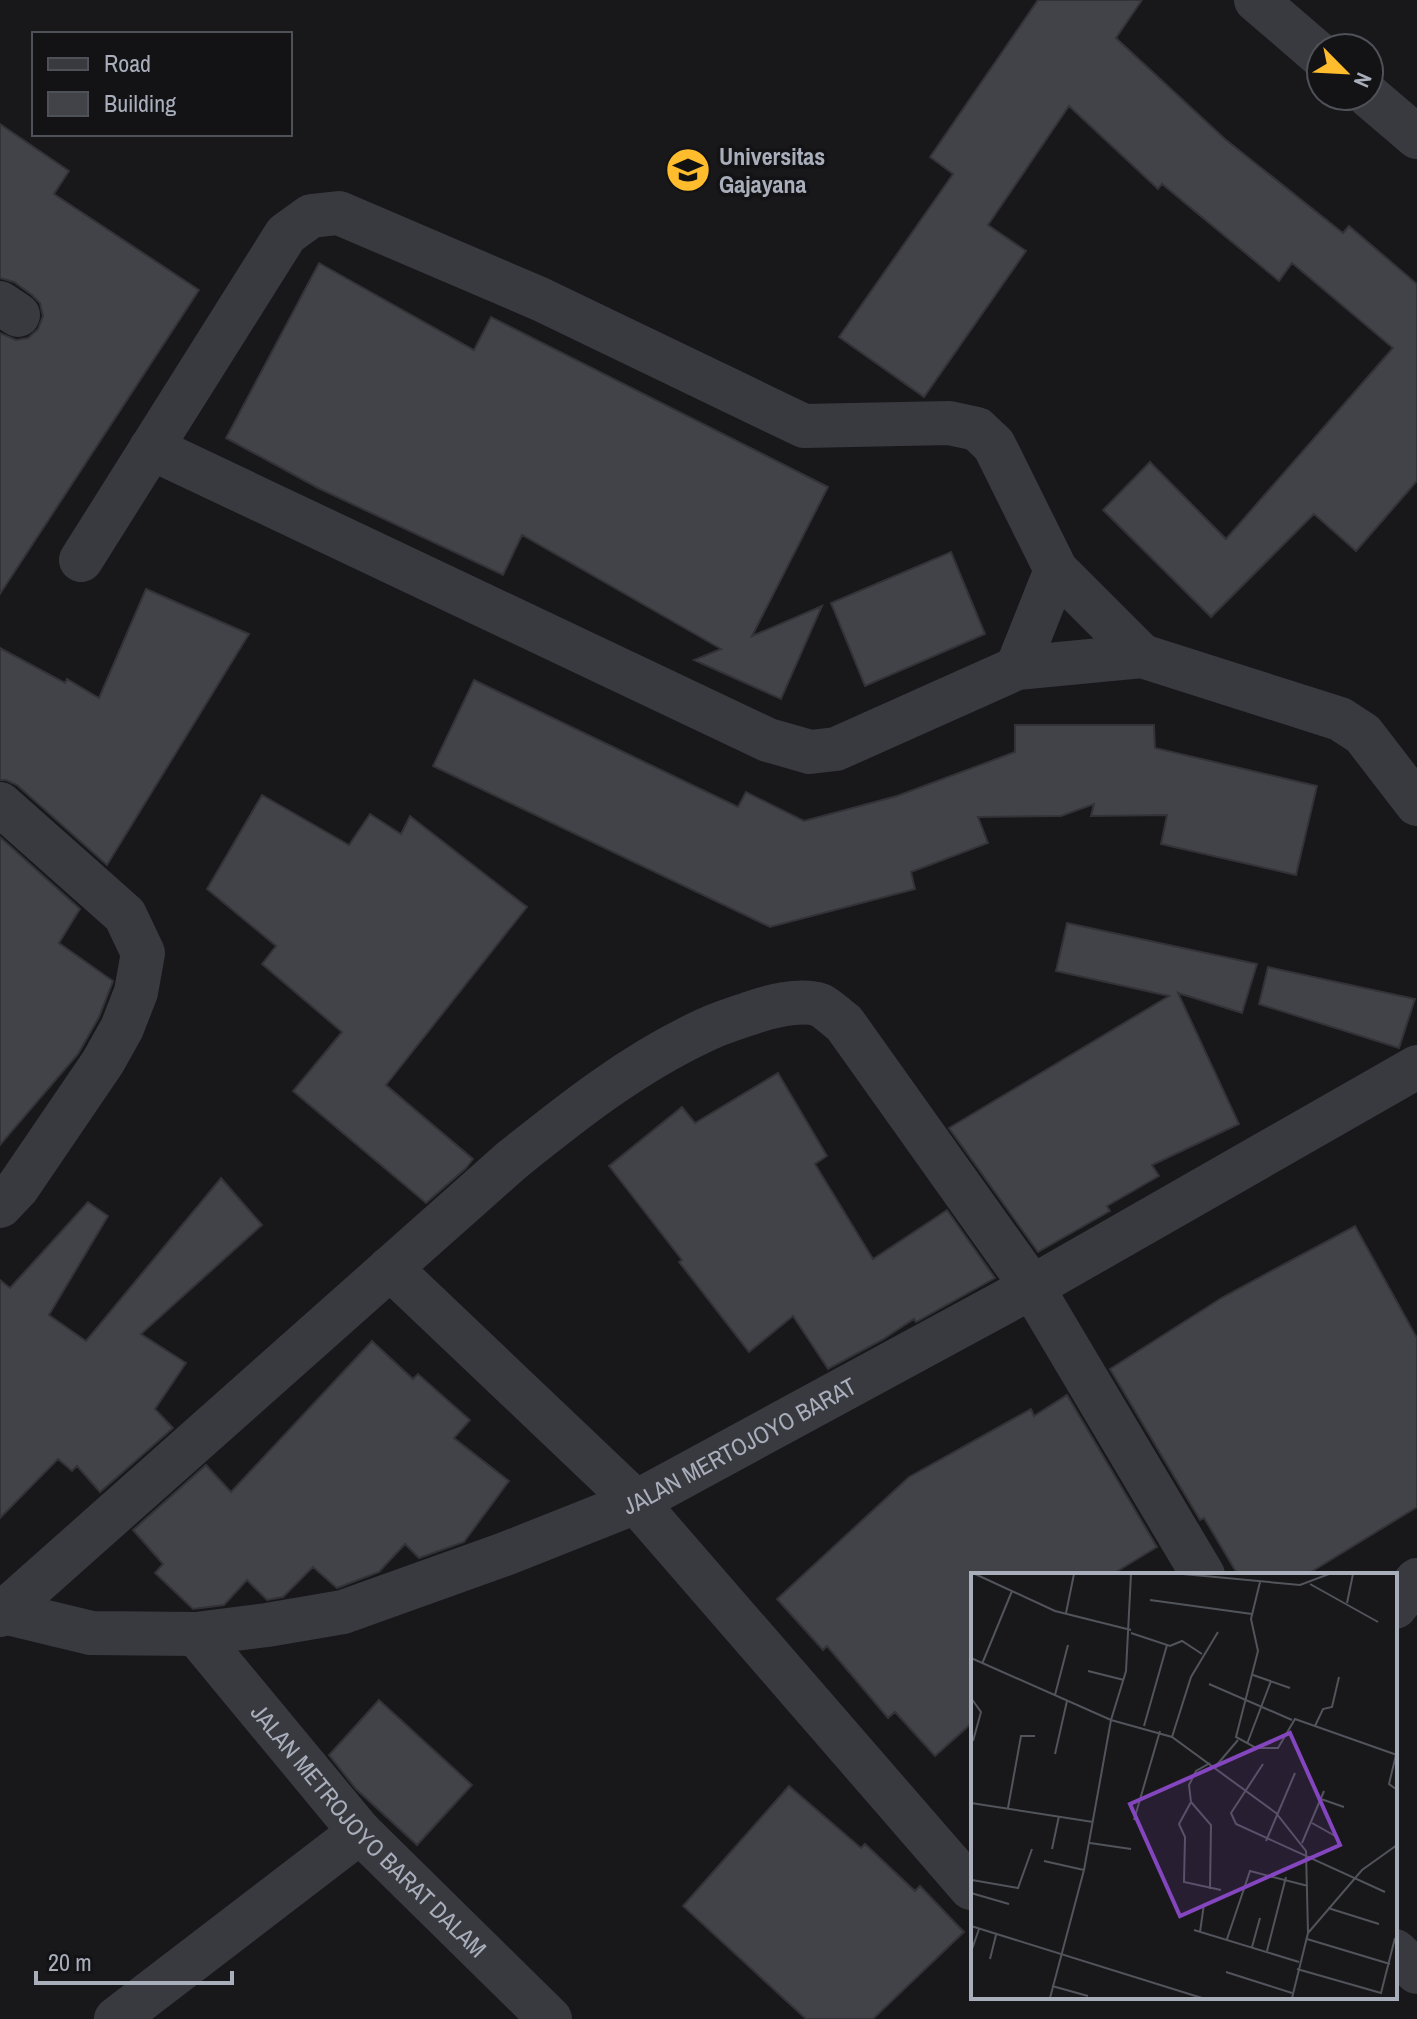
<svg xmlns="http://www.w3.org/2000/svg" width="1417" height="2019" viewBox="0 0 1417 2019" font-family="'Archivo Narrow',sans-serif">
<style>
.building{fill:#424348;stroke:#323237;stroke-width:2}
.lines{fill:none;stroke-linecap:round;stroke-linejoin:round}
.minor{stroke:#393a40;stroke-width:44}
.labels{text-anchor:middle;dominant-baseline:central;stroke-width:7;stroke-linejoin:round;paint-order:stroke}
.poi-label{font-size:24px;font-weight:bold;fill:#a9aebb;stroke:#131316;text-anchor:start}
.street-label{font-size:24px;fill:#a9aebb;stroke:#131316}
.inset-road{fill:none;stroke:#52545b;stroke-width:2}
.view{fill:#8446be;fill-opacity:0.15;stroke:#8446be;stroke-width:4}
.inset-edge{fill:none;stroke:#a9aebb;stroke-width:4}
</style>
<rect width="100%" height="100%" fill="#18181b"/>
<path class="building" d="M1038 0H1142L1116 38 1225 139 1343 233 1349 226 1417 284V481L1356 551 1314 514 1211 617 1103 510 1150 462 1226 539 1393 348 1292 263 1279 281 1162 184 1158 189 1069 106 988 225 1026 251 924 397 839 337 953 174 930 157Z
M0 124 69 171 54 194 199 290 0 594V333L16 340 28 338 38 329 43 316 40 303 32 295 14 282 0 278Z
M319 263 474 350 491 317 828 487 752 636 822 606 781 699 694 660 721 649 522 535 503 575 318 488 226 438Z
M951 552 985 634 865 686 831 603Z
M146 589 249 634 107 865 17 785 6 780H0V648L65 683 67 679 99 698Z
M474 680 738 807 746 792 804 821 897 796 1015 752V725H1154L1155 748 1317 786 1296 875 1161 844 1167 815 1091 816 1094 804 1061 816 978 817 988 843 911 872 915 889 770 927 433 766Z
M262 795 349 845 370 814 401 834 410 816 527 907 386 1085 473 1159 466 1168 426 1203 293 1091 342 1032 262 964 276 946 207 889Z
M0 837 80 909 59 943 113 981 99 1017 78 1054 0 1145Z
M1067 923 1257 964 1242 1013 1178 993 1239 1124 1152 1165 1159 1176 1107 1206 1110 1211 1038 1252 949 1128 1169 996 1056 971Z
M1268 967 1415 999 1399 1048 1259 1004Z
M778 1073 827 1156 815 1164 873 1259 947 1210 995 1278 916 1322 914 1319 882 1340 828 1369 793 1316 749 1352 679 1262 682 1260 609 1166 682 1107 695 1123Z
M221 1178 262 1225 141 1334 186 1363 155 1409 173 1428 100 1492 77 1466 72 1471 58 1459 0 1518V1280L10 1288 88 1202 108 1216 49 1315 86 1341Z
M1355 1226 1417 1338V1507L1306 1575H1238L1204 1518 1200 1520 1110 1369 1223 1297Z
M372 1341 413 1379 418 1374 470 1420 454 1438 509 1481 464 1542 419 1558 405 1544 379 1572 337 1588 313 1567 283 1597 267 1600 247 1580 224 1605 193 1609 155 1573 163 1564 133 1530 206 1465 231 1492Z
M1067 1395 1157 1547 1111 1575H973V1722L935 1756 895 1712 888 1718 827 1646 823 1650 777 1599 909 1477 1031 1409 1034 1416Z
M379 1700 472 1785 417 1845 356 1789 329 1755Z
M789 1786 861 1848 865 1844 915 1891 920 1886 964 1932 873 2019H806L683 1906Z"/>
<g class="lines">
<g class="minor">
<path d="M1256 0 1321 56"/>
<path d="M1369 96 1417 137"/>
<path d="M0 303 18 315"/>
<path d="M151 448 768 740 810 752 836 749 1017 668 1142 656 1340 719 1363 734 1417 804"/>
<path d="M81 560 286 234 311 216 339 213 540 299 804 426 949 423 977 429 994 445 1056 570 1142 656"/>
<path d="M1017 668 1056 570"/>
<path d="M0 804 125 915 143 953 136 992 122 1028 103 1062 18 1187 0 1206"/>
<path d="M390 1268 636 1502 971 1888"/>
<path d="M1395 1607 1417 1580"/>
<path id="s1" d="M0 1611 91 1633 196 1634 267 1625 343 1612 505 1554 636 1502 1032 1287 1417 1067"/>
<path d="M0 1615 512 1160C572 1112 632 1064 703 1031 717 1024 733 1019 748 1014 767 1007 800 998 820 1005 828 1009 837 1018 844 1023L1032 1287 1203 1575"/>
<path id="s2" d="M196 1634 360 1832 550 2019"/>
<path d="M1395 1951 1417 1972"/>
<path d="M116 2019 360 1832"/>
</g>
</g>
<defs>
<g id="university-disc" transform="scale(2.3)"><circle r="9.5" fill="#ffbc2c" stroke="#131316"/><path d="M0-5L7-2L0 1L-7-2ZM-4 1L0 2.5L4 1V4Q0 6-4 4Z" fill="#111"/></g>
</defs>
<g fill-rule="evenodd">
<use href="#university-disc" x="688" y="170"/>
</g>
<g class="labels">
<g class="poi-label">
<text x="719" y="156">Universitas<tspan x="719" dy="28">Gajayana</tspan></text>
</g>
<g class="street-label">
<text stroke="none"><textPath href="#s1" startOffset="778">JALAN MERTOJOYO BARAT</textPath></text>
<text stroke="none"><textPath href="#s2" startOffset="262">JALAN METROJOYO BARAT DALAM</textPath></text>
</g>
</g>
<g transform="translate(971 1573)">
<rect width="426" height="426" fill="#18181b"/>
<path class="inset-road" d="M4 1 84 38 160 57M212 1 329 12 358 1M289 9 280 46 287 78 265 164 285 175H307L324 146 426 182M339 11 407 49M179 27 281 41M376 30 382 1M95 40 103 1M160 60 199 73 211 68 231 81M0 85 140 147 201 164 305 240 335 278 337 360M11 91 41 18M117 98 153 107M282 102 319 115M238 111 321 147M84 122 97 72M0 125 10 139 2 168M173 153 196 72M344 153 352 136 361 134 368 104M201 164 220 104 247 59M276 171 300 108M84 181 96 128M239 190 225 198 218 212 220 229 240 252 239 316M292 191 260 240 265 251 414 319M244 194 267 167M425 216 418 211 425 182M350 226 373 234M220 229 208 251 214 264 213 309 250 317M0 230 122 249M37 235 50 163H64M163 247 189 158M341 250 366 264M295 268 324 200M119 270 160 276M331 270 353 218M81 276 88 243M73 288 113 297M1 307 47 315 61 276M0 320 38 331M357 335 408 351M0 353 231 425M223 357 328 389M229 359 233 331M256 366 279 298 337 313M336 366 419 391M281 374 289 345M296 378 315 304M0 379 8 356M19 386 25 362M326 396 410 420 424 365M255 399 321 420M81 413 117 423M79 425 113 297 140 147 155 98 160 1M321 425 337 360 391 297 426 272"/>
<path class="view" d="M319 160 369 272 209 343 159 231Z"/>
<rect width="426" height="426" class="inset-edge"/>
</g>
<rect x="32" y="32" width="260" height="104" fill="#131316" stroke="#4f5158" stroke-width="2"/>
<rect x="48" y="58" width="40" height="12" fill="#393a40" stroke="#4f5158" stroke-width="2"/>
<text x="104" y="72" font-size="24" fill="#a9aebb">Road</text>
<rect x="48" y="92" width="40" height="24" fill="#424348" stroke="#4f5158" stroke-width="2"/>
<text x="104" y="112" font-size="24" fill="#a9aebb">Building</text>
<g transform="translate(1345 72) rotate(114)"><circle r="38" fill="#131316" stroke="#4f5158" stroke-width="2"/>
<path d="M0-6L14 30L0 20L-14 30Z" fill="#ffbc2c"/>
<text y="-12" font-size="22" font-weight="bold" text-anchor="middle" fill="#a9aebb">N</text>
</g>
<path d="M36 1971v12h196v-12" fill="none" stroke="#a9aebb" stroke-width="4"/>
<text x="48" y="1971" font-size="24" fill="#a9aebb" stroke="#131316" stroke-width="6" paint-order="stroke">20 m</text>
</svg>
